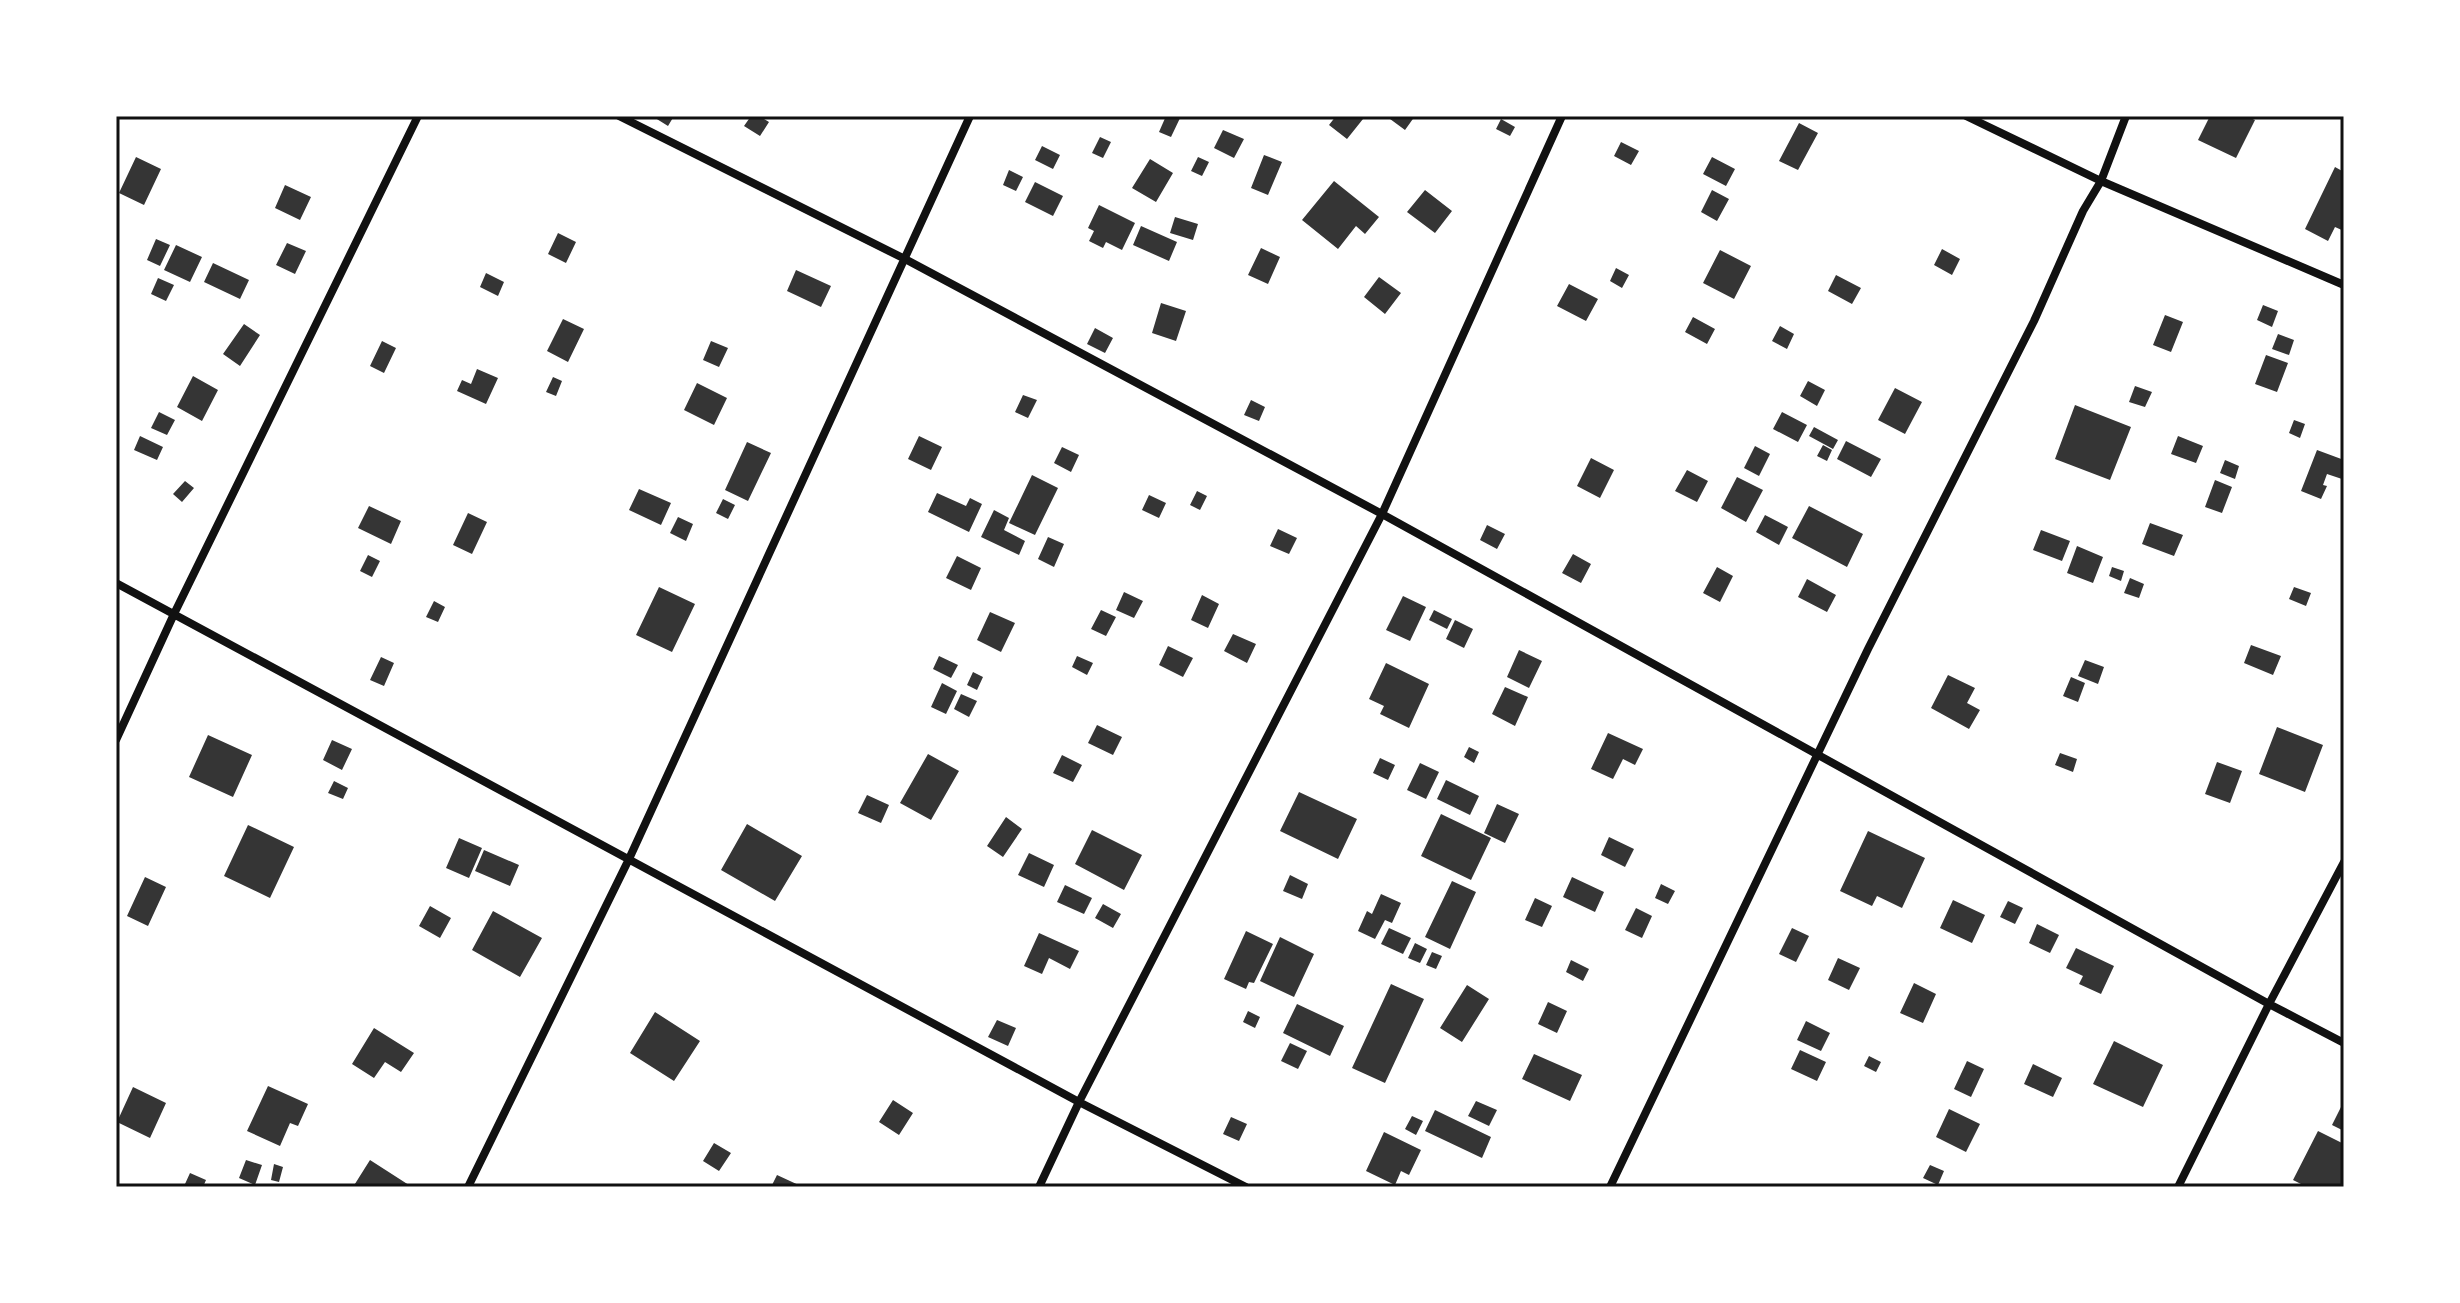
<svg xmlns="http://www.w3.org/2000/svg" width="2460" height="1303" viewBox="0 0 2460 1303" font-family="Montserrat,sans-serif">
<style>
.building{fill:#353535}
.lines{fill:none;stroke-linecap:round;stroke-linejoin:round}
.minor{stroke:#111;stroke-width:8}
.neatline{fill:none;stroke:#111;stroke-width:3}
</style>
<rect width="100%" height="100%" fill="#fff"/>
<path class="building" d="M652 116H674L668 126Z
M751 116H759L769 122 760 136 744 126Z
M1166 116H1181L1171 137 1159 132Z
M1336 116H1360L1363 119 1347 139 1329 125Z
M1386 116H1415L1405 130Z
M2210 116H2246L2255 120 2236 158 2198 140Z
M1501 119 1515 127 1510 136 1496 129Z
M1799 123 1818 133 1798 170 1779 161Z
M1223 130 1244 139 1234 158 1214 148Z
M1100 137 1111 142 1103 158 1092 153Z
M1621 142 1639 151 1631 165 1614 156Z
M1042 146 1060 155 1053 169 1035 160Z
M1264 155 1282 162 1268 195 1251 188Z
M136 157 161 169 144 205 119 193Z
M1198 157 1209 162 1202 176 1191 171Z
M1712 157 1735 169 1726 186 1703 174Z
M1150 159 1173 173 1156 202 1132 188Z
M2335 167 2344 172V231L2335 227 2328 241 2305 229Z
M1009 170 1023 177 1016 191 1003 185Z
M1334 181 1379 217 1365 234 1356 226 1338 249 1302 220Z
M1035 182 1063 196 1053 216 1025 202Z
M285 185 311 197 300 220 275 208Z
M1425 190 1452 211 1435 233 1407 212Z
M1712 190 1729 199 1717 221 1701 212Z
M1099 205 1135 223 1122 250 1106 242 1103 248 1089 241 1094 231 1088 228Z
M1175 217 1198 224 1193 240 1170 233Z
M1141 226 1177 242 1169 261 1133 245Z
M558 233 576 242 566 263 548 254Z
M156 239 170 245 160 266 147 260Z
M287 243 306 251 295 274 276 265Z
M176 245 202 257 190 282 164 270Z
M1261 248 1280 257 1268 284 1248 275Z
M1942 249 1960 259 1952 275 1934 265Z
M1720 250 1751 266 1734 299 1703 283Z
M213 263 249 280 240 299 204 282Z
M1616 268 1629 275 1622 288 1610 281Z
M796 270 831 286 821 307 787 291Z
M486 273 504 282 498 296 480 287Z
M1836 275 1861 288 1852 304 1828 291Z
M1379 277 1401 293 1385 314 1364 297Z
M158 278 174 285 166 301 151 294Z
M1569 284 1598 299 1586 321 1557 306Z
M1161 303 1186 311 1176 341 1152 333Z
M2263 305 2278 311 2272 327 2257 320Z
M2165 315 2183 322 2171 352 2153 345Z
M1693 317 1715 329 1707 344 1685 332Z
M563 319 584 329 568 362 547 351Z
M244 324 260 335 240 366 223 354Z
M1780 326 1794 334 1787 349 1772 341Z
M1095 328 1113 338 1105 353 1087 344Z
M2278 334 2294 340 2289 355 2272 349Z
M382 341 396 348 384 373 370 366Z
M711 341 728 348 719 367 703 360Z
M2266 355 2288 363 2277 392 2255 384Z
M477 369 498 378 486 404 457 391 462 380 471 384Z
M193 376 218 390 202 421 177 407Z
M553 377 562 381 556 396 546 392Z
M1808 381 1825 390 1817 406 1800 396Z
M697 383 727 398 714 425 684 410Z
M2135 386 2152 392 2145 407 2129 402Z
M1895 388 1922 402 1905 434 1878 420Z
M1023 395 1037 400 1028 418 1015 412Z
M1251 400 1265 407 1259 421 1244 415Z
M2075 405 2131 427 2110 480 2055 459Z
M159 412 175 420 167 435 151 428Z
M1782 412 1807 425 1798 442 1773 429Z
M2294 420 2305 424 2300 438 2289 433Z
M1814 427 1838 440 1833 449 1809 436Z
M140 436 163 447 157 460 134 450Z
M919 436 942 447 931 470 908 459Z
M2178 436 2203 446 2196 463 2171 454Z
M1846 441 1881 459 1871 477 1837 459Z
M747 442 771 453 748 501 725 490Z
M1823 445 1832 450 1827 461 1817 456Z
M1755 446 1770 454 1759 476 1744 468Z
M1062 447 1079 455 1071 472 1054 463Z
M2317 450 2344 460 2342 479 2327 474 2323 485 2327 486 2321 499 2301 491Z
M1591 458 1614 470 1600 498 1577 486Z
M2225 460 2239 466 2235 479 2220 473Z
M1687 470 1708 481 1697 502 1675 491Z
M1032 475 1058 488 1035 535 1009 523Z
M1737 477 1763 490 1746 522 1721 508Z
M2215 480 2232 487 2222 513 2205 507Z
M185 481 194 488 182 502 173 494Z
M639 489 671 503 661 525 629 510Z
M1197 491 1207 496 1200 510 1190 505Z
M937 493 966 506 970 498 982 504 969 532 928 512Z
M1149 495 1166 503 1159 518 1142 510Z
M723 499 735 505 728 519 716 513Z
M369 506 401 521 391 544 358 528Z
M1809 506 1863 534 1847 567 1792 538Z
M994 510 1009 518 1004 530 1025 541 1019 555 981 537Z
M468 513 487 522 472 554 453 545Z
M1765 515 1788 527 1779 545 1756 532Z
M678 517 693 524 686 541 670 533Z
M2150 523 2183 535 2174 556 2142 544Z
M1487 525 1505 534 1497 549 1480 540Z
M1278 529 1297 538 1289 554 1270 546Z
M2041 530 2070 541 2062 561 2033 550Z
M1048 537 1064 544 1054 567 1038 559Z
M2077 546 2103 557 2093 583 2067 573Z
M1573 554 1591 564 1581 583 1562 573Z
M368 555 380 561 372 577 360 571Z
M957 556 981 568 971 590 946 578Z
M1717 567 1733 576 1720 602 1703 593Z
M2112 567 2124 571 2121 581 2109 576Z
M2130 578 2144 584 2139 598 2124 593Z
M1807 579 1836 595 1827 612 1798 597Z
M659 587 695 604 672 652 636 635Z
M2294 587 2311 593 2306 606 2289 599Z
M1124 592 1143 601 1134 618 1116 610Z
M1202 595 1219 604 1208 628 1191 620Z
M1403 596 1426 607 1410 641 1386 630Z
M434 601 445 607 438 622 426 617Z
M1101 610 1116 617 1106 636 1091 629Z
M1434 610 1452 619 1447 629 1429 620Z
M990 612 1015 623 1001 652 977 640Z
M1455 620 1473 629 1464 648 1446 639Z
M1233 634 1256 644 1247 663 1224 651Z
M2251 645 2281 656 2273 675 2244 663Z
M1168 646 1193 658 1183 677 1159 665Z
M1519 650 1542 661 1529 688 1507 677Z
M939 656 958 665 951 678 933 669Z
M1077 656 1093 663 1087 675 1072 667Z
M381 657 394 663 384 686 370 680Z
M2085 660 2104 667 2098 684 2078 676Z
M1386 663 1429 684 1409 728 1380 714 1384 706 1369 699Z
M973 672 983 677 977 690 967 685Z
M1948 675 1975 688 1967 703 1980 710 1969 729 1931 708Z
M2071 677 2085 683 2078 702 2063 696Z
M942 683 957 691 946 714 931 707Z
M1505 687 1528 697 1515 726 1492 714Z
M961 694 977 701 969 717 954 709Z
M1097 725 1122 737 1113 755 1088 743Z
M2277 727 2323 745 2305 792 2259 774Z
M1608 733 1643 749 1635 765 1623 759 1613 779 1591 769Z
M208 735 252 755 233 797 189 777Z
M332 740 352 749 342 770 323 760Z
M1469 747 1479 752 1474 763 1464 757Z
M2060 753 2077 759 2073 772 2055 765Z
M928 754 959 771 931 820 900 803Z
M1062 755 1082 765 1073 782 1053 773Z
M1380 758 1395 765 1388 780 1373 773Z
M2217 762 2242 771 2230 803 2205 794Z
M1420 763 1439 772 1426 799 1407 790Z
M1446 780 1479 796 1470 815 1437 799Z
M334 781 348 788 343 799 328 793Z
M1299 792 1357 819 1338 859 1280 831Z
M867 795 889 805 881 823 858 813Z
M1497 804 1519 814 1505 843 1484 833Z
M1441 814 1491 838 1471 880 1421 856Z
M1006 817 1022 829 1003 857 987 846Z
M747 824 802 856 775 901 721 870Z
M248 825 294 847 270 898 224 876Z
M1092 830 1142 855 1124 890 1075 864Z
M1868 831 1925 858 1902 908 1877 896 1872 906 1840 891Z
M1609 837 1634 849 1625 867 1601 855Z
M459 838 482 848 469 878 446 868Z
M484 850 519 865 510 886 475 871Z
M1029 853 1054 865 1044 887 1018 875Z
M1290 875 1308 884 1302 899 1283 891Z
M145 877 166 887 148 926 127 916Z
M1572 877 1604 892 1595 912 1563 897Z
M1452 881 1476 892 1450 949 1425 937Z
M1661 884 1675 891 1668 904 1655 898Z
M1065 885 1092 898 1084 914 1057 902Z
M1381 894 1401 903 1392 923 1385 920 1375 939 1358 931 1367 911 1372 914Z
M1535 898 1552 906 1542 927 1525 920Z
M1953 900 1985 915 1972 943 1940 928Z
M2008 901 2023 908 2015 924 2000 917Z
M1103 904 1121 914 1113 928 1095 918Z
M430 906 451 918 440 938 419 926Z
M1636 908 1652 916 1642 938 1625 930Z
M493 911 542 938 520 977 472 950Z
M2037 924 2059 935 2050 953 2029 943Z
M1389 928 1411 938 1403 954 1381 944Z
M1792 928 1809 936 1796 962 1779 954Z
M1246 931 1273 944 1254 983 1249 982 1246 989 1224 979Z
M1039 933 1079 951 1070 969 1049 958 1042 974 1024 966Z
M1280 937 1314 954 1294 997 1260 981Z
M1415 943 1427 949 1420 963 1408 958Z
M2076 948 2114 966 2101 994 2079 984 2083 976 2066 968Z
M1432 952 1442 956 1436 969 1426 965Z
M1838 958 1860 968 1849 990 1828 980Z
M1571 960 1589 969 1583 981 1566 972Z
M1914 983 1936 994 1923 1023 1900 1013Z
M1391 984 1424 999 1385 1083 1352 1068Z
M1467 985 1489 999 1462 1042 1440 1028Z
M1548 1002 1567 1011 1557 1033 1538 1024Z
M1297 1004 1344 1026 1330 1056 1283 1033Z
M1248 1011 1260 1017 1255 1028 1243 1022Z
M655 1012 700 1041 674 1081 630 1053Z
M997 1020 1016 1028 1008 1046 988 1037Z
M1806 1021 1830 1033 1821 1051 1797 1040Z
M374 1028 414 1053 401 1072 385 1062 374 1078 352 1064Z
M2114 1041 2163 1065 2143 1107 2093 1084Z
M1290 1043 1307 1051 1298 1069 1281 1061Z
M1800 1050 1826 1062 1817 1081 1791 1069Z
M1534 1054 1582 1075 1570 1101 1522 1079Z
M1869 1056 1881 1062 1876 1072 1864 1066Z
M1967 1061 1984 1069 1971 1097 1954 1089Z
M2033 1064 2062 1078 2053 1097 2024 1084Z
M268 1086 308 1104 298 1126 290 1123 280 1146 247 1131Z
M133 1087 166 1103 150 1138 117 1122Z
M893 1100 913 1113 899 1135 879 1122Z
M1476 1101 1497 1110 1489 1126 1468 1116Z
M2344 1101V1131L2332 1125Z
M1949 1109 1980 1124 1966 1152 1936 1137Z
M1435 1110 1491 1137 1482 1158 1425 1131Z
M1412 1116 1423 1121 1416 1135 1405 1129Z
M1231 1117 1247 1124 1239 1141 1223 1134Z
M2318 1131 2344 1144V1180L2341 1187H2307L2293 1180Z
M1384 1132 1421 1150 1409 1175 1401 1171 1395 1185 1366 1171Z
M714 1143 731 1153 719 1171 703 1161Z
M246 1160 262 1165 255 1185 239 1178Z
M370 1160 412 1187H353Z
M274 1164 283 1167 279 1182 271 1180Z
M1930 1165 1944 1171 1938 1185 1923 1178Z
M190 1173 206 1180 203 1187H192L185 1184Z
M777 1175 803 1187H771Z"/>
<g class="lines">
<path class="minor" d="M619 116 905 259 1382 514 2269 1004 2344 1043
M1966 116 2101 181 2344 285
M116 583 1079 1102 1246 1187
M116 740 174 614 418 116
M468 1187 629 859 970 116
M1039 1187 1079 1102 1382 514 1562 116
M1610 1187 1868 649 2034 321 2083 211 2101 181 2126 116
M2178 1187 2269 1004 2344 862"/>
</g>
<rect width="2460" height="1303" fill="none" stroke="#ffffff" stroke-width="236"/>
<rect x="118" y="118" width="2224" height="1067" class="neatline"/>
</svg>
